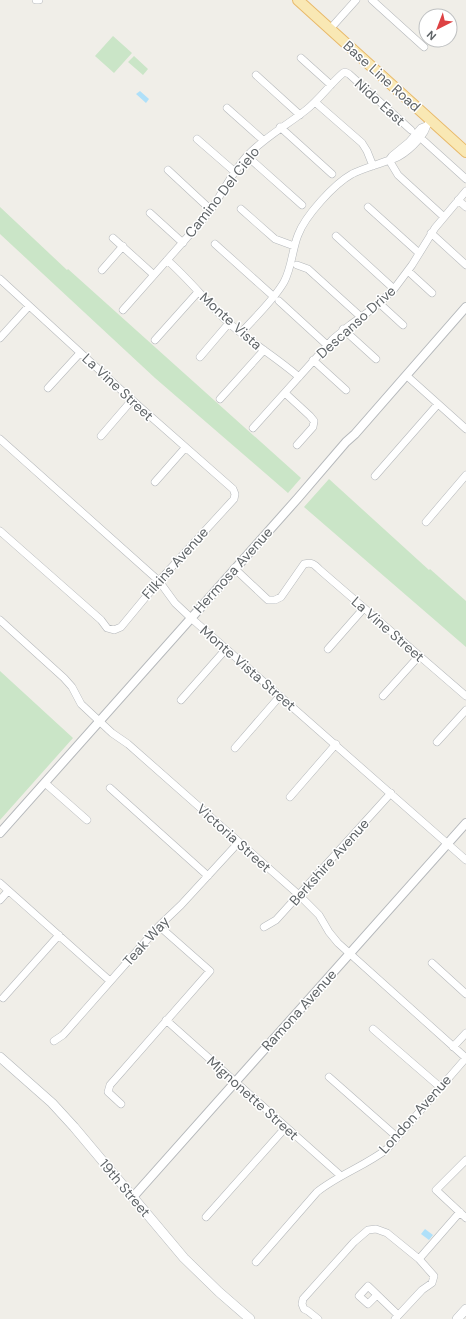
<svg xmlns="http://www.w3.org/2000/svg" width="466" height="1319" viewBox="0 0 466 1319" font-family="'DM Sans',sans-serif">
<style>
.green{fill:#cae5c7}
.water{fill:#afe0f9}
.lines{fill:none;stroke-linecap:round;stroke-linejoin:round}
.minor-casing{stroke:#b5b8bb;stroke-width:8}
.tertiary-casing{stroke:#b5b8bb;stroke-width:10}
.secondary-casing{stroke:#b4b8bb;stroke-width:10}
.primary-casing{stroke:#e8b96a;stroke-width:12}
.minor{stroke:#fff;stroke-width:7}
.tertiary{stroke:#fff;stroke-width:8}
.secondary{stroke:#fff;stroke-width:9}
.primary{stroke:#f9e8b4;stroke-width:10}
.labels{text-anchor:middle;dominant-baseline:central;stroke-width:3;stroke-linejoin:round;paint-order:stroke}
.street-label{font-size:14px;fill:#5f6467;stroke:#fff}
</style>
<rect width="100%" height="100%" fill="#f0eee8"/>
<path class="green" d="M113 36 132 53 114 73 95 56Z
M134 56 148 69 143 75 128 62Z
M0 207 67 270 68 269 301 478 288 493 155 378 0 234Z
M329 479 429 570 430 569 466 601V647L304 507Z
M0 671 73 738 0 820Z"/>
<path class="water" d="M140 91 149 99 146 103 136 94Z
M425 1229 433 1235 429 1240 421 1234Z"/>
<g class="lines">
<g class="minor-casing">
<path id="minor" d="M36 0H39
M372 0 424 47
M330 29 356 0
M301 58 331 85
M256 75 300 115
M315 102 362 143 367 151 373 166
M227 108 263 140
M280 127 332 174
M197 139 235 172
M424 141 466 179
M247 156 302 205
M389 160 398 175 444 217
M389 160C402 158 417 143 424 132 426 129 426 126 428 124
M168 170 211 210
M458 200 466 207
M368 207 419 253
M241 209 275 239 294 246
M150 213 183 243
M431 233 466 265
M336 236 394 289
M113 238 154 275
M215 244 273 296
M167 260C190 280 208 304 230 324 252 343 277 358 299 377
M297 265 308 269 361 317
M102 270 123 246
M408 271 432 293
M0 279 132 400 233 489 235 494 234 499 159 581 121 627 114 630 107 628 101 620 0 531
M279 301 327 345
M379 303 403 325
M123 310 206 216C221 197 230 175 246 157 263 138 286 126 306 110 320 99 330 84 343 73L345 72 349 74 411 130
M343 329 376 359
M241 333C255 317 273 301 284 282 292 267 292 250 298 235 305 216 334 184 352 174 364 168 377 165 389 160L392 156 409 142 421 128 426 126
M0 338 29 306
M155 340 198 292
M200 357 229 323
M313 360 346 390
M407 376 466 429
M48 388 80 353
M285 393 310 416 314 421 313 427 297 445
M220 399 264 350
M253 428 333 339 350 325 375 307 394 289 412 265 435 228 466 191
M101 436 132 400
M0 439 159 581 175 603 191 618 466 860
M375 476 438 404
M155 482 185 448
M426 522 466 475
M234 568 268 600H275L281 597 304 564C312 562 314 564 320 570L466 696
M0 620 64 678 72 687 81 704 112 733 128 744 299 895 319 915 329 932 338 943 466 1058
M328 649 364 608
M383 696 419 656
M181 700 226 649
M437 742 466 710
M235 748 280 696
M45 783 87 820
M110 788 208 876
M290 797 336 744
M0 883 110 981
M0 900 8 891
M264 927 276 920 391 793
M432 963 466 994
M3 998 59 935
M166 1020 341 1176
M373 1029 440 1087
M54 1041 63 1035 159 926 181 905 239 842
M453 1047 466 1033
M329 1077 397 1137
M121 1104 108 1092 110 1085 210 971 159 926
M466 1160 436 1190 466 1218
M206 1217 286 1127
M419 1259 460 1212
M256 1262 317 1192C338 1175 365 1166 387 1149L466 1058
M377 1295 368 1304 359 1296 368 1286 398 1315
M318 1319 308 1311 304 1309 302 1304 303 1299 354 1242 368 1230 376 1229 387 1233 419 1259 434 1276 432 1283 422 1290 395 1319"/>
</g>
<g class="tertiary-casing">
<path id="tertiary" d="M0 833 298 498 346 442 355 434 466 307
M133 1197 466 823"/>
</g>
<g class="secondary-casing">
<path id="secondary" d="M0 1057 52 1103 74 1127 184 1258 219 1292 250 1319
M457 1319 466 1309"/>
</g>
<g class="primary-casing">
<path id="primary" d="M298 0 466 152"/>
</g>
<use href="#minor" class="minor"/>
<use href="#tertiary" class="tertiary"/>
<use href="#secondary" class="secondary"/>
<use href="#primary" class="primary"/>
</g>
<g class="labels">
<g class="street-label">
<text transform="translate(382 76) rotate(42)">Base Line Road</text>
<text transform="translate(380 102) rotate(42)">Nido East</text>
<text transform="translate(222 192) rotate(-52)">Camino Del Cielo</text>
<text transform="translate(231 321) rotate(42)">Monte Vista</text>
<text transform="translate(356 322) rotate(-42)">Descanso Drive</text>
<text transform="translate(118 387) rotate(43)">La Vine Street</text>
<text transform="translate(175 563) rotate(-48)">Filkins Avenue</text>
<text transform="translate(233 570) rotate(-48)">Hermosa Avenue</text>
<text transform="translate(388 629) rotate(41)">La Vine Street</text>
<text transform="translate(248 668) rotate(41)">Monte Vista Street</text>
<text transform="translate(234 838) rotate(42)">Victoria Street</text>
<text transform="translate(329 862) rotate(-48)">Berkshire Avenue</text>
<text transform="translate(146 941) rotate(-48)">Teak Way</text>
<text transform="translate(299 1010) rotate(-48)">Ramona Avenue</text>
<text transform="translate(253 1098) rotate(42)">Mignonette Street</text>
<text transform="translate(415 1114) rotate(-48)">London Avenue</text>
<text transform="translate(125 1188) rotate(50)">19th Street</text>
</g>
</g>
<g transform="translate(438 28) rotate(222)"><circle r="19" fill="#ffffff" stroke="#bfc1c2"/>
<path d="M0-3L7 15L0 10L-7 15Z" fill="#dd4143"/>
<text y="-6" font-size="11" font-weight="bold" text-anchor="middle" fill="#5f6467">N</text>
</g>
</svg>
